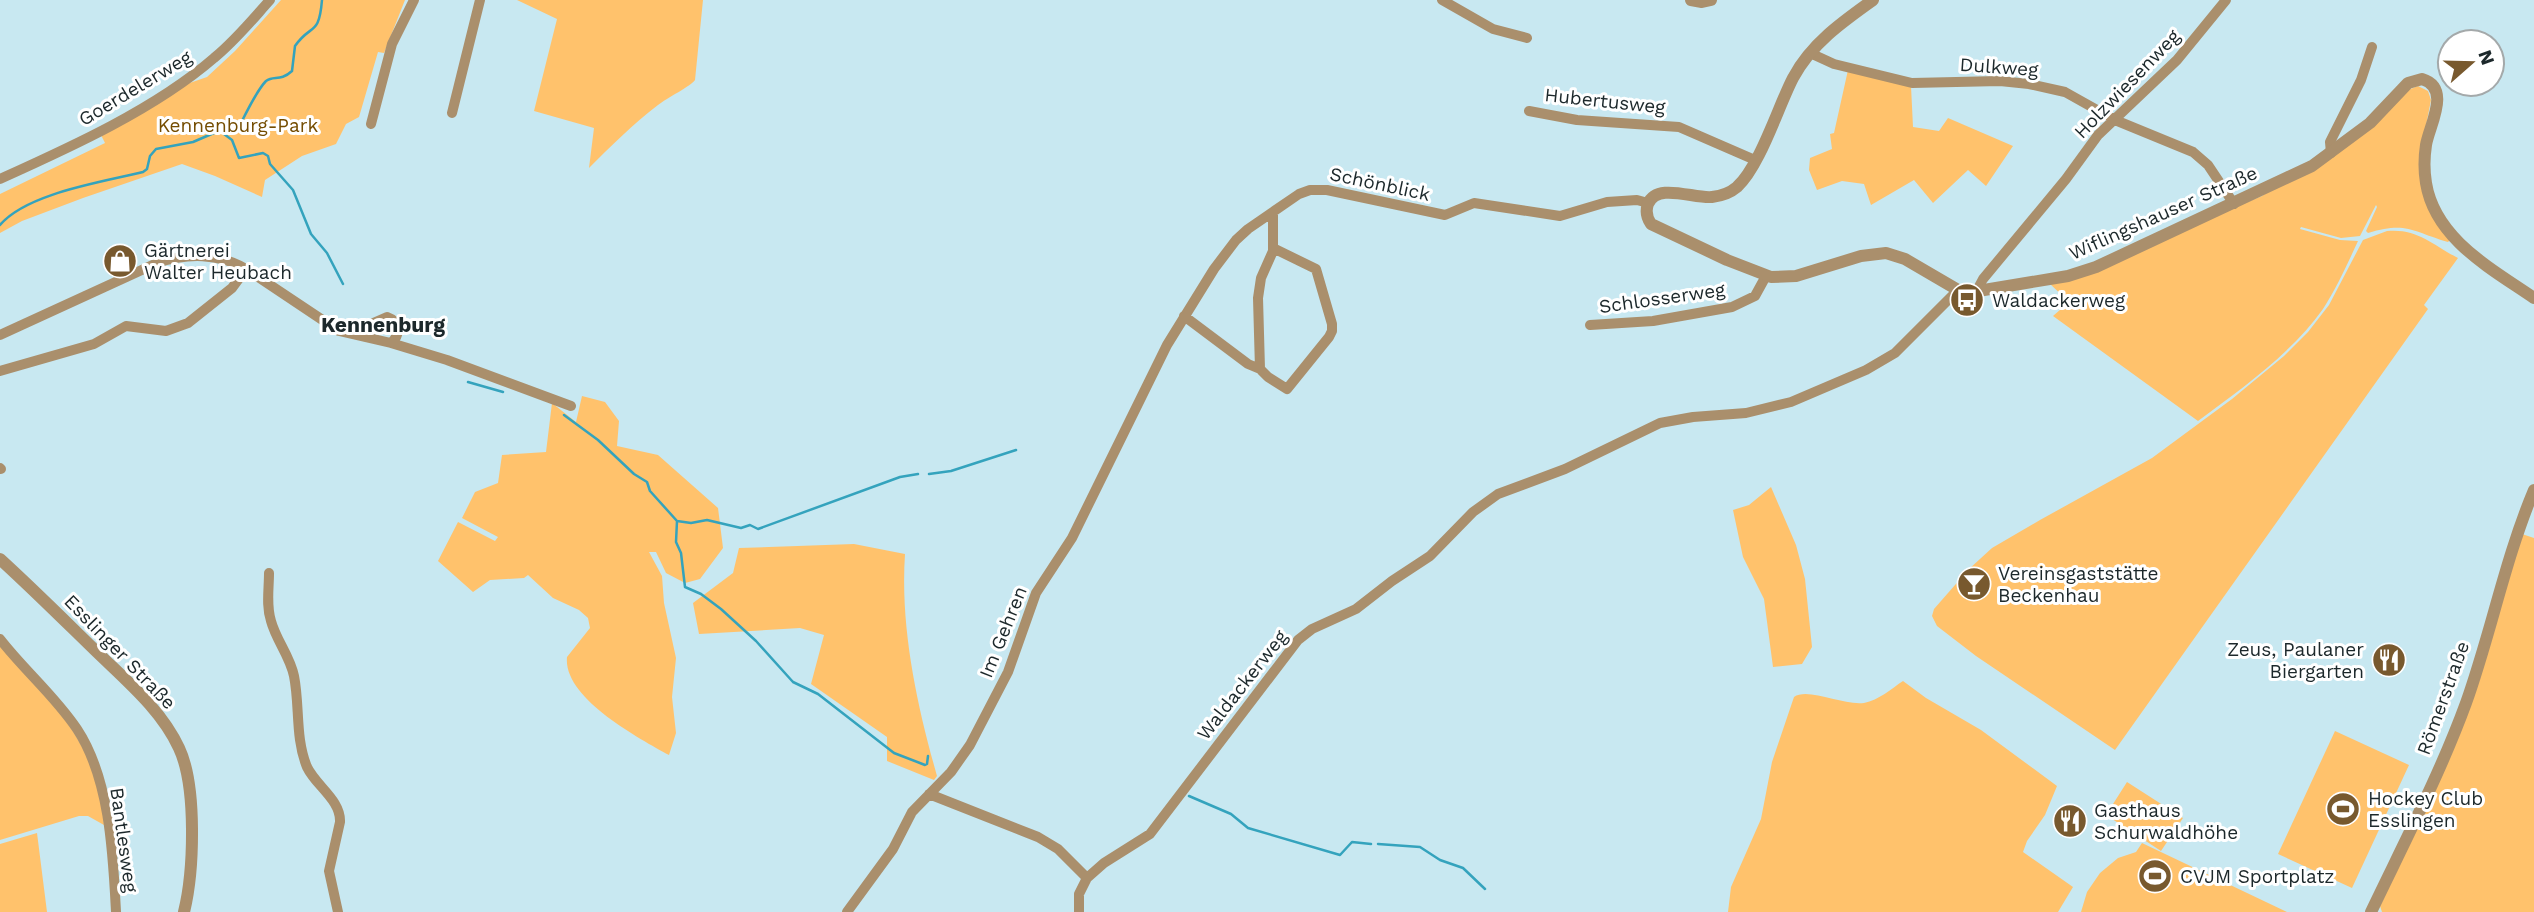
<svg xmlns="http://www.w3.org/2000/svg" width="2534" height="912" viewBox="0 0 2534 912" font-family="'Work Sans',sans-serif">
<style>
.green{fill:#ffc26c}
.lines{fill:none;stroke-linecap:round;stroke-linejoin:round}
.stream{stroke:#34a3bd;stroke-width:2.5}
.minor{stroke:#aa8f6c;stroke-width:10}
.tertiary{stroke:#aa8f6c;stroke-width:12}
.labels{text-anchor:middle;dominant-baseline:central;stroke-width:6;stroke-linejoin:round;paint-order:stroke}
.street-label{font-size:19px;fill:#1c282b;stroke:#fff}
.park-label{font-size:19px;fill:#744c00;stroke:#fff}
.poi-label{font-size:19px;fill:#1c282b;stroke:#fff;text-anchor:start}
.neighbourhood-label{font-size:21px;font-weight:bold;fill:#1c282b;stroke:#fff}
</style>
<rect width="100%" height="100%" fill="#c8e8f1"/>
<path class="green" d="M281 0H405L384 53 378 52 359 117 346 124 336 144 302 156 265 180 262 197 215 176 182 164 83 198 22 221 0 233V194L105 143 101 135 184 85 207 77 235 51Z
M517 0H703L695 80C691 86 667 98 658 105 633 124 611 146 589 168L594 128 534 111 557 19Z
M1848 70 1911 86 1913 127 1939 131 1948 118 2013 146 1986 186 1968 170 1933 203 1914 180 1871 205 1864 184 1842 181 1817 190 1809 170 1810 158 1832 149 1830 134 1834 133Z
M2418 86 2428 91 2431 100 2420 156 2450 240 2448 242C2413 232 2407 221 2368 233L2366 231 2377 207 2376 205 2360 236 2341 238 2301 227 2300 229 2340 240 2358 241C2347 265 2337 287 2323 309 2291 354 2241 389 2198 421L2053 316 2069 302 2049 283 2262 196 2408 90Z
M2387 231C2417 228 2433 245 2458 258L2424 305 2428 309 2115 750 1976 656 1937 626 1932 616 1934 609 1969 569 1992 548 2040 520 2152 458 2232 399 2284 356 2308 332 2329 305 2363 240Z
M582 396 605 402 619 421 617 446 658 455 718 508 723 548 700 579 685 583 666 573 656 552H649L662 576 664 603 676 658 672 697 676 733 669 755C639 738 563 698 567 657L590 628 588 618 579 610 553 598 528 575 524 578 490 580 473 592 438 561 458 522 495 541 498 537 462 518 475 492 498 483 502 455 546 452 552 403 576 422Z
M1771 487 1796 545 1805 579 1812 647 1802 664 1773 667 1764 599 1743 557 1733 510 1749 505Z
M2522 534 2534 538V912H2382L2380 906 2447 762Z
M854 544 905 554C900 628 917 705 937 776L934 780 887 761V737L811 684 824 635 800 628 699 634 693 603 733 573 739 548Z
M0 642C49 699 100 745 104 825L88 816H79L0 840Z
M1903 681 1926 698 1981 730 2057 786 2045 815 2027 841 2023 852 2073 887 2058 912H1728L1731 887 1761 819 1772 762 1794 697C1808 687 1844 706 1864 703 1879 700 1891 689 1903 681Z
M2335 731 2409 765 2352 888 2278 854Z
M2127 782 2183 818 2161 851 2106 815Z
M37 833 47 912H0V844Z
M2142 843 2287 912H2081L2087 892 2100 873 2118 858 2136 852Z"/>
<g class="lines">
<path class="stream" d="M220 131 232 140 239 158 263 153 268 156 270 164 293 190 311 234 327 253 343 284
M0 225C27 193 103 182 143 172L147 169 150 156 156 149 193 142 221 130 227 124 242 121C247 111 259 88 266 81 274 75 280 82 292 71L295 46C311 23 319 37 322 0
M468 382 503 392
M564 415 598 440 634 474 647 482 650 491 677 521 676 542 681 553 685 587 701 594 721 609 756 641 793 682 818 694 894 753 925 765 927 764 928 756
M929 474 951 471 1016 450
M677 521 691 523 707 520 741 528 750 525 758 529 900 477 918 474
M1189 796 1231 814 1248 828 1340 855 1352 842 1371 844
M1378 844 1420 847 1440 860 1463 868 1485 889"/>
<path class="minor" d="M1442 0 1493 29 1527 38
M1810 53 1834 64 1912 83 2000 81 2029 84 2065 92 2115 120 2193 152 2208 165 2234 204
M1529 111 1577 120 1679 127 1755 160
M452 113 480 0
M371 124 392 44 414 0
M2331 153 2330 142 2361 80 2372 47
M0 179C71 147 155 109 214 58 235 41 252 20 270 0
M1976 292 1983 279 2066 179 2098 135 2177 60 2226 0
M1184 316 1248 364 1260 369 1268 377 1287 389 1329 337 1332 331V324L1316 269 1273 248
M1590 325 1653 321 1732 307 1755 296 1766 276
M0 335 157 263C187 253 219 253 246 269L339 331 391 343 447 360 571 406
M365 337 371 324 387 317C401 322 401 334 391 343
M1260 369 1258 298 1261 278 1273 251V213
M0 371 94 344 126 326 166 331 188 323 232 288 246 269
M0 468 1 469
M269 573C269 589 266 606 271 621 276 640 290 656 294 676 300 706 295 738 307 767 316 786 341 800 340 822L329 871 338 912
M0 639C24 670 55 696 77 729 110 779 113 854 116 912
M929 794 1038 837 1058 849 1087 878
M847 912 893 849 912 812 951 772 970 745 1008 672 1036 593 1072 538 1167 345 1214 269 1236 240 1248 229 1299 194 1310 190H1327L1445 215 1474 203 1560 216 1607 202 1637 200 1648 203
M1079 912V894L1087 878 1104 863 1150 834 1298 640 1312 629 1356 609 1392 581 1430 556 1473 512 1498 494 1565 469 1660 423 1693 417 1746 413 1791 402 1866 370 1895 353 1958 290"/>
<path class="tertiary" d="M1691 0 1702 2 1711 0
M1873 0C1842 22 1811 44 1793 78 1778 107 1760 166 1737 187 1730 193 1721 196 1712 197 1694 199 1657 182 1648 204 1645 212 1647 218 1651 224L1727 260 1771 277 1796 276 1861 256 1886 253 1905 259 1958 290 1972 292 2068 276 2096 267 2312 166 2370 123 2408 83 2422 79C2452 88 2429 126 2426 145 2424 158 2424 171 2426 183 2435 239 2492 269 2534 298
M0 559C34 590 67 623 100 655 129 683 162 711 179 748 197 786 194 871 184 912
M2371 912C2404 843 2440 774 2466 703 2491 633 2505 559 2534 490"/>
</g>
<defs>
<g id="shop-disc" transform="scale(1.75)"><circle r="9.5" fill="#78592e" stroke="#fff"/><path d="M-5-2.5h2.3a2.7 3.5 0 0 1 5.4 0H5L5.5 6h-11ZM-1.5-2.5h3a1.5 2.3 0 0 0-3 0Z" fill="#fff"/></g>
<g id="bus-disc" transform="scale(1.75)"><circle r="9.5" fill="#78592e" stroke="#fff"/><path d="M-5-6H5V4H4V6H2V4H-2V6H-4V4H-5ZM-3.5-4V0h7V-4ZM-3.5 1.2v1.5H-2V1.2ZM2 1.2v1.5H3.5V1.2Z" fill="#fff"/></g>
<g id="bar-disc" transform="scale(1.75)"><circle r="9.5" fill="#78592e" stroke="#fff"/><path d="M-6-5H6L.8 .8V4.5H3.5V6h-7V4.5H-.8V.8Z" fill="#fff"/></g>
<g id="restaurant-disc" transform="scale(1.75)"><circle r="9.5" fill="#78592e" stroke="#fff"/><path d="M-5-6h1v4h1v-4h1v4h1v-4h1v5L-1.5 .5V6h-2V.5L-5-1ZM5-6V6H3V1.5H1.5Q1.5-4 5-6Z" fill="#fff"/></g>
<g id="stadium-disc" transform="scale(1.75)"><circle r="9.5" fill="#78592e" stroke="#fff"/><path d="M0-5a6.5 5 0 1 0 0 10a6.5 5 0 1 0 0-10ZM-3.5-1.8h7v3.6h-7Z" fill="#fff"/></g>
</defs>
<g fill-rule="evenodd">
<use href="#shop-disc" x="120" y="261"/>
<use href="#bus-disc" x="1967" y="300"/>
<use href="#bar-disc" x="1974" y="584"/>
<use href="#restaurant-disc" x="2389" y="660"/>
<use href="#stadium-disc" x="2343" y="809"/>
<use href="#restaurant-disc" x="2070" y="821"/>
<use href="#stadium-disc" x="2155" y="876"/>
</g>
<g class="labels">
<g class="street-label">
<text transform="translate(1999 67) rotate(4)">Dulkweg</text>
<text transform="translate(2127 84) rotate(-46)">Holzwiesenweg</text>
<text transform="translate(135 88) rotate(-31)">Goerdelerweg</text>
<text transform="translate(1605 101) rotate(6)">Hubertusweg</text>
<text transform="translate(1380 184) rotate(12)">Schönblick</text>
<text transform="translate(2163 213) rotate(-24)">Wiflingshauser Straße</text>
<text transform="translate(1662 298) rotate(-8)">Schlosserweg</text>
<text transform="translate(1003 632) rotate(-68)">Im Gehren</text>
<text transform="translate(120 652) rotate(46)">Esslinger Straße</text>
<text transform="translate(1242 685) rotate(-52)">Waldackerweg</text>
<text transform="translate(2443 698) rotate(-70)">Römerstraße</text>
<text transform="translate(124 840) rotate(82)">Bantlesweg</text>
</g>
<g class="park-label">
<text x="238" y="125">Kennenburg-Park</text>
</g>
<g class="poi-label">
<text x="144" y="250">Gärtnerei<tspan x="144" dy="22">Walter Heubach</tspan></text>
<text x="1992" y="300">Waldackerweg</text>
<text x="1998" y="573">Vereinsgaststätte<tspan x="1998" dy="22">Beckenhau</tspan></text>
<text x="2364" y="649" text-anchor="end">Zeus, Paulaner<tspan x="2364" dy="22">Biergarten</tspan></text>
<text x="2368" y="798">Hockey Club<tspan x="2368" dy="22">Esslingen</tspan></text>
<text x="2094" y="810">Gasthaus<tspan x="2094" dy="22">Schurwaldhöhe</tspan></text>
<text x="2180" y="876">CVJM Sportplatz</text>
</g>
<g class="neighbourhood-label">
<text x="383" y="324">Kennenburg</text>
</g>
</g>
<g transform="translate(2471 63) rotate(70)"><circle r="33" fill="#ffffff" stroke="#a4a9aa" stroke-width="2"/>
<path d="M0-5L12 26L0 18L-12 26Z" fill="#78592e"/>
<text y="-10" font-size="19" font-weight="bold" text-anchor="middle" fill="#1c282b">N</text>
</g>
</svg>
